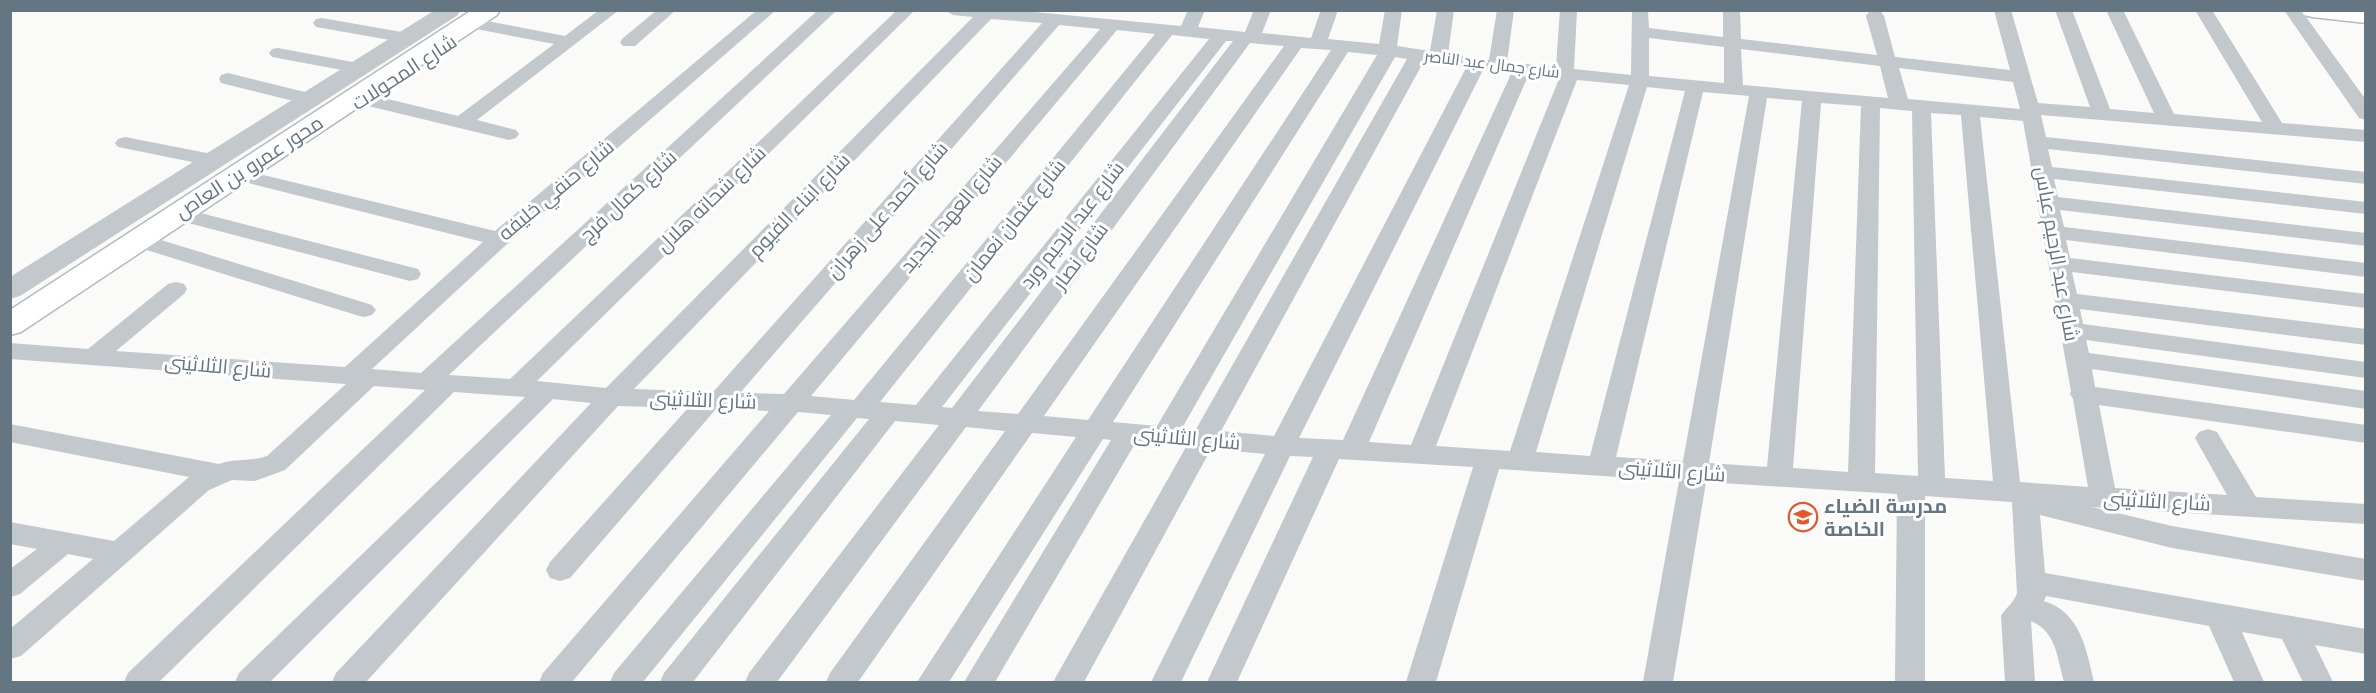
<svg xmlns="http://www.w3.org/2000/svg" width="2376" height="693" viewBox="0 0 2376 693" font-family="Roboto,Cairo,sans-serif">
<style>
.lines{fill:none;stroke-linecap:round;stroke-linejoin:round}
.secondary-casing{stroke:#b3babf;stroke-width:3}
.primary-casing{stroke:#b5babe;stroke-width:3}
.minor{fill:#c3c8cc;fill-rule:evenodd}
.tertiary{fill:#c3c8cc;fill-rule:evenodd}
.secondary{fill:#fff;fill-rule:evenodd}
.primary{fill:#fff;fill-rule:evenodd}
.labels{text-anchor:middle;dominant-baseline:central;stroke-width:6;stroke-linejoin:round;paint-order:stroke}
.far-street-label{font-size:16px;fill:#657683;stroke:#fff}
.street-label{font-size:20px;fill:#657683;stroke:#fff}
.poi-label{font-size:20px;font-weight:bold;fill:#657683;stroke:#fff;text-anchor:start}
</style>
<rect width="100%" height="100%" fill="#fafaf8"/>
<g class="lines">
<g class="secondary-casing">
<path id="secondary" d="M2301 10H2366V23L2312 17 2304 15Z"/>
</g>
<g class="primary-casing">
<path id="primary" d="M472 10H500L497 15 21 332 10 335V310Z"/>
</g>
<path class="minor" d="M599 10H619L477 120 516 130 519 134 516 138 509 140 356 103 354 99 356 95 363 93 458 116 554 44 471 28 468 24 471 20 477 19 565 36Z
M657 10H676L635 46H623L620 42 623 38Z
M757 10H776L507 244 372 369 421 373 818 10H837L449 375 510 379 897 10H915L537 381 606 388 973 17 953 15 945 10H1014L1181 26 1188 10H1205L1198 27 1245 32 1254 10H1271L1262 33 1311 38 1321 10H1338L1328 39 1379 44 1385 10H1402L1397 46 1430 51 1437 10H1454L1448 54 1489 60 1497 10H1514L1507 62 1556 67 1560 10H1577L1574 69 1631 75 1632 10H1648L1649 28 1723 37V10H1740L1741 39 1877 55 1866 16 1869 12H1881L1884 16 1895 57 2010 70 1994 10H2011L2038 103 2090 107 2055 10H2072L2110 109 2154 113 2106 10H2123L2174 114 2262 122 2195 10H2212L2282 123 2366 130V142L2041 115 2046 137 2366 172V184L2048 149 2052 167 2366 202V214L2054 179 2058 197 2366 233V246L2060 210 2064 227 2366 263V277L2066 240 2070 258 2366 294V308L2072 272 2077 294 2366 329V345L2080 309 2083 324 2366 362V378L2086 340 2089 353 2366 391V409L2092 369 2095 387 2366 425V443L2099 405 2115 488 2227 495 2195 438 2199 432 2208 429 2217 432 2256 497 2366 504V524L2092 507 2172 526 2366 559V581L2172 548 2040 515 2045 573 2366 629V654L2315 645 2333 682H2303L2282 639 2242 632 2264 682H2234L2209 626 2046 596 2044 601C2081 613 2086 649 2094 682H2064C2057 658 2057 632 2031 621L2035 682H2005L2001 616C2006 607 2014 603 2017 593L2012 502 1925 496V682H1895L1897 494 1706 482 1673 682H1643L1679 481 1499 469 1436 682H1406L1473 467 1339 459 1237 682H1207L1313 457 1290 456 1181 682H1151L1265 454 1211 449 1084 682H1053L1186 447 1136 442 995 682H964L1111 440 1103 439 949 682H917L1076 437 1032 433 858 682H826L830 673 1005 431 966 427 777 682H745L749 673 939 425 895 421 693 682H660L664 673 869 419 857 418 643 682H610L614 673 831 415 798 412 572 682H539L543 673 769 411 716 409 570 578 560 581 550 578 546 570 550 562 688 408 618 406 366 682H332L336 673 591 403 553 399 270 682H235L239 673 525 397 454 392 159 682H124L128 673 425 390 374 386 285 470 255 481 232 480 209 490 21 656 10 659V629L93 559 68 554 20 594 10 597V569L37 549 10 544V522L114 541 189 477 10 442V424L219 464C235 458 250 462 267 456L346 384 10 359V343L88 349 168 284 176 282 184 284 187 289 184 294 116 351 345 367 483 242 236 180 233 176 236 172 243 170 495 231ZM991 19 1042 23 713 392 634 389ZM1059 25 1100 29 784 394 740 393ZM1117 30 1155 34 854 400 811 396ZM1172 35 1209 39 916 405 880 402ZM1649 38 1724 47V83L1649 76ZM1226 41H1233L952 408 942 407ZM1250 43 1284 46 1018 414 978 411ZM1301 48 1331 50 1088 420 1044 416ZM1741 49 1880 66 1888 98 1743 85ZM1348 52 1377 55 1157 426 1113 422ZM1395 57 1407 59 1196 429 1182 428ZM1424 61 1466 68 1274 436 1221 431ZM1899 68 2013 82 2020 109 1908 99ZM1483 70 1511 74 1343 440 1299 438ZM1528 76 1559 79 1411 445 1369 442ZM1577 80 1629 85 1510 451 1436 446ZM1647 87 1685 91 1590 456 1536 452ZM1703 92 1749 96 1683 461 1616 457ZM1767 98 1802 101 1767 467 1709 463ZM1821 103 1861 106 1848 472 1793 468ZM1880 108 1912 111 1918 476 1875 473ZM1931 113 1961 115 1993 481 1945 478ZM1980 117 2023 121 2071 391 2070 394 2073 399 2088 487 2020 482Z
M2284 10H2301L2366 100V120L2359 118Z
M322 18 407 33 413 34 416 38 413 42 407 43 316 27 313 23 316 19Z
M278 48 358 63 364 64 367 68 364 72 358 73 272 57 269 53 272 49Z
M228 73 317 95 319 99 317 103 310 105 221 83 219 79 221 75Z
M125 137 212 154 219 156 222 160 219 164 212 166 118 147 115 143 118 139Z
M185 209 418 269 421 274 418 279 410 281 177 220 174 215 177 210Z
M145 235 372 305 376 310 372 315 364 317 356 315 137 247 134 242 137 237Z"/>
<path class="tertiary" d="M435 10H460L458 15 20 296 10 299V277Z"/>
<use href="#secondary" class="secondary"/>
<use href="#primary" class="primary"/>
</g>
<defs>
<g id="school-ring" transform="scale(1.5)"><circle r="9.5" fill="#fff" stroke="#e4572e" stroke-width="1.5"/><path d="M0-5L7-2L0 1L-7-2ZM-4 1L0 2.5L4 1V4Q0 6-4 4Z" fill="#e4572e"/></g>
</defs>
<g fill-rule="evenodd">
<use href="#school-ring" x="1803" y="517"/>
</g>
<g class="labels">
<g class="far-street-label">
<text transform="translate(1492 64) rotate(7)">شارع جمال عبد الناصر</text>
</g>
<g class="street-label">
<text transform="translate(404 72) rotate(-33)">شارع المحولات</text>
<text transform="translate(249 167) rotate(-33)">محور عمرو بن العاص</text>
<text transform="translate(556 190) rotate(-40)">شارع حنفي خليفه</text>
<text transform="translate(628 196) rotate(-43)">شارع كمال فرج</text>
<text transform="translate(711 199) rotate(-44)">شارع شحاته هلال</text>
<text transform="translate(799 205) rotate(-46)">شارع ابناء الفيوم</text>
<text transform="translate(887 210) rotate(-49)">شارع أحمد على زهران</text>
<text transform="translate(951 214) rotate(-50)">شارع العهد الجديد</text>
<text transform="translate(1014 220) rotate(-51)">شارع عثمان نعمان</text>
<text transform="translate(1072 225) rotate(-52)">شارع عبد الرحيم ورد</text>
<text transform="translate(2057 254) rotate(80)">شارع عبد الرحيم عباس</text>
<text transform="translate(1080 256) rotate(-53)">شارع نصار</text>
<text transform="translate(218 366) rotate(5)">شارع الثلاثينى</text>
<text transform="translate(703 400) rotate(2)">شارع الثلاثينى</text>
<text transform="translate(1187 438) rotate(5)">شارع الثلاثينى</text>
<text transform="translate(1672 471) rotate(4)">شارع الثلاثينى</text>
<text transform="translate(2157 501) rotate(3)">شارع الثلاثينى</text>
</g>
<g class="poi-label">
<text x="1824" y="506">مدرسة الضياء<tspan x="1824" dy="23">الخاصة</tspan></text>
</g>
</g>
<rect width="2376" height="693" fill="none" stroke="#657683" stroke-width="24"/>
</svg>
